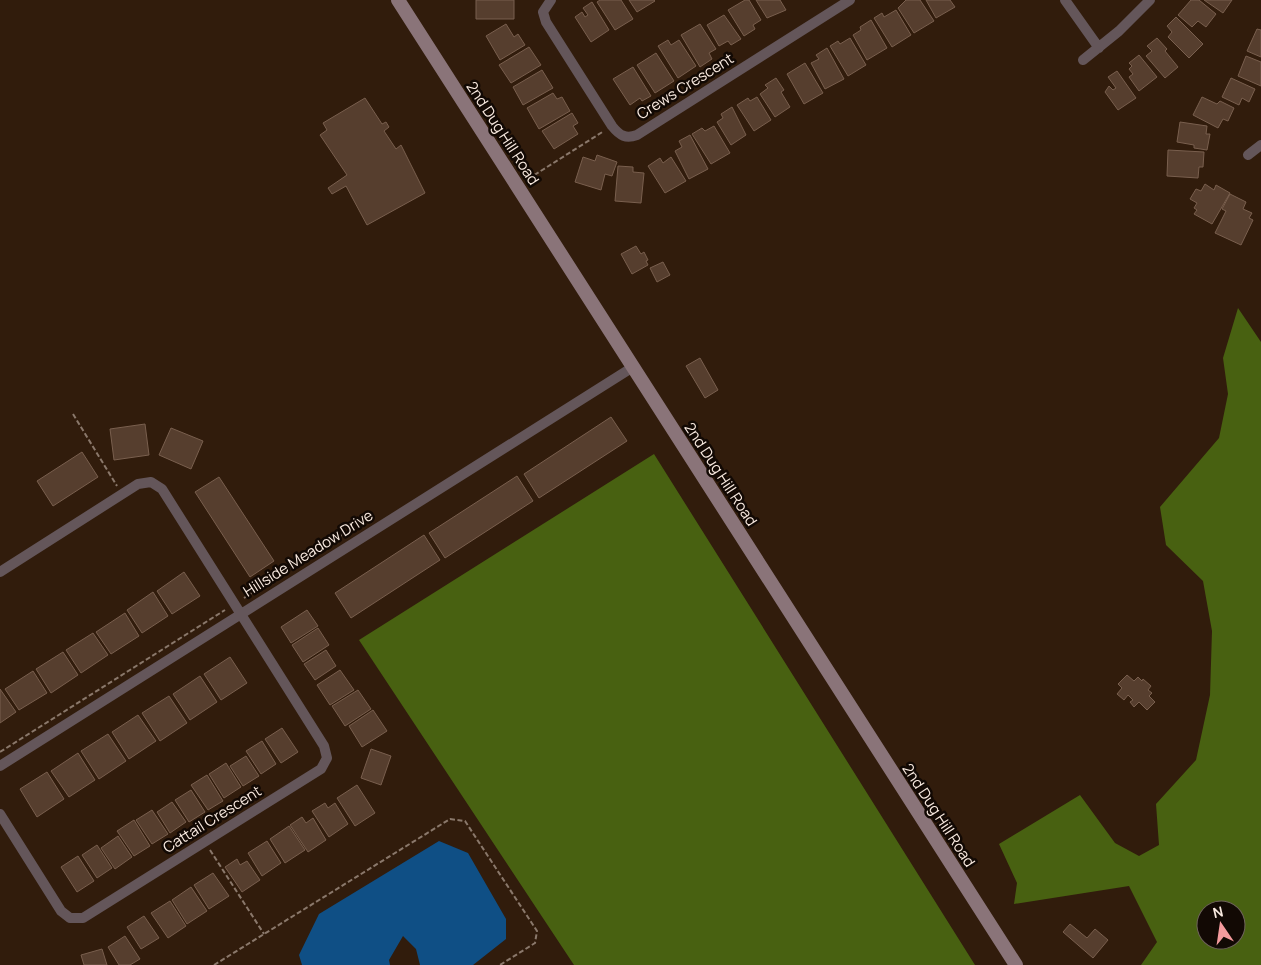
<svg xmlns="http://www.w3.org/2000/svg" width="1261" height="965" viewBox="0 0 1261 965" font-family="Manrope,sans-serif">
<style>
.forest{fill:#486111;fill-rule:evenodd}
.water{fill:#0f4f85}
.building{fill:#563e2e;stroke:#795f4e}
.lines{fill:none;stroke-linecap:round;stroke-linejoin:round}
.path{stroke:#8a786b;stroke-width:2;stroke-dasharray:5 2.5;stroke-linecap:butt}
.street{stroke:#64565a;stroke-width:10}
.secondary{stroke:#8a7479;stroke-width:14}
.labels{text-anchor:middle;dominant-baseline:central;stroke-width:5;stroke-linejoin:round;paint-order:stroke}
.street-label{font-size:15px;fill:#faebe1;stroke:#120904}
</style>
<rect width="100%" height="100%" fill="#311c0c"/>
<path class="forest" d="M1238 308 1261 342V965H1141L1157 942 1129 886 1014 904 1017 883 999 844 1080 795 1115 843 1139 856 1159 845 1156 804 1196 760 1210 695 1212 631 1203 581 1166 545 1160 507 1219 438 1228 394 1223 358ZM1206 910H1236V940H1206Z
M654 454 975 965H574L359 640Z"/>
<path class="water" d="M439 841 468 853 506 919V939L473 965H420L416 949 403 936 389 960 390 965H302L299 955 319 914Z"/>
<path class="building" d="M476 0H514V19H476Z
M600 0H621L633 19 615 30 597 2Z
M629 0H654L655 1 637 12Z
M745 0H749L761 20 753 25 755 29 744 36 728 10Z
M756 0H780L786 10 767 18Z
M906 0H920L934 21 914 33 898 8Z
M926 0H950L955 7 936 18Z
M1191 0H1199L1216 14 1206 27 1198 21 1192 27 1178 15Z
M1204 0H1232L1223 13Z
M592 2 609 30 591 42 575 17 582 12 585 17 588 15 583 8Z
M896 10 911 35 892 47 874 18 882 13 884 17Z
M724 15 741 39 731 45 728 41 719 46 707 25Z
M1176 17 1203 44 1189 58 1168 37 1172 32 1167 26Z
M871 20 887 48 867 60 853 35 861 30 860 27Z
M506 24 514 37 518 34 525 45 500 60 486 36Z
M700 24 716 49 709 53 712 59 700 67 681 35Z
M1257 29 1261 30V57L1247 51Z
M850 38 866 65 848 76 830 46 838 41 840 44Z
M1157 38 1167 49 1165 51 1178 67 1165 78 1146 56 1152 51 1147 46Z
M668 40 671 45 679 40 696 66 678 78 658 46Z
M529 47 541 65 511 83 499 65Z
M827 48 844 79 825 89 811 63 819 59 816 55Z
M656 53 674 81 655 93 637 65Z
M1139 55 1157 77 1139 91 1129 77 1133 74 1129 69 1132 66 1129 63Z
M1246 56 1261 62V86L1238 76Z
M805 63 823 93 804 104 787 74Z
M633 67 651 96 642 101 640 98 630 105 613 79Z
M542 70 553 88 523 105 513 87Z
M1117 71 1136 98 1118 110 1105 92 1109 86 1113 90 1116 88 1108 77Z
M776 78 784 90 781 92 790 107 775 117 760 94 768 88 765 85Z
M1231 78 1255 89 1249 102 1242 98 1239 105 1222 97Z
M553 93 557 99 562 97 570 111 539 129 527 108Z
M757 97 771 120 754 131 737 105 748 98 750 101Z
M1202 97 1217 104 1220 101 1234 108 1228 121 1223 119 1218 128 1193 115Z
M365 98 382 124 386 122 389 127 384 131 396 149 401 145 425 193 367 225 346 186 332 194 328 188 347 175 320 135 327 130 323 123Z
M732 107 746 135 731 145 717 122 723 118 721 114Z
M572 113 578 123 573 126 578 134 554 149 542 131Z
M1180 122 1207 126 1206 134H1210L1207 150 1194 148V145L1177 142Z
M714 126 730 153 711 164 692 134 702 128 705 131Z
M690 135 708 169 689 179 675 151 682 147 679 141Z
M1168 150 1204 152 1203 167H1199L1198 178 1167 176Z
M597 155 617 162 612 176 605 174 601 190 575 182 583 157 595 161Z
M671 157 686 181 665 193 648 166 660 158 663 163Z
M618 166 633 167V172L644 173 641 203 615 201Z
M1205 184 1214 190 1216 185 1230 193 1212 224 1194 214 1197 210 1194 208 1197 203 1190 199 1196 189 1201 191Z
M1230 194 1246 202 1243 209 1252 213 1249 218 1253 220 1241 245 1215 233 1226 211 1222 209Z
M636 246 641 254 644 252 648 260 646 261 648 265 632 274 621 254Z
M663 262 670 275 657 282 650 268Z
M700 358 718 390 705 398 686 366Z
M611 417 627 441 539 498 524 474Z
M145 424 149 455 114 460 110 429Z
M171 428 203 441 191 469 159 455Z
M82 452 98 477 53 506 37 481Z
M517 476 533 501 445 558 429 533Z
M219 477 274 561 250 577 195 492Z
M424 535 440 560 351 618 335 593Z
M184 572 200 596 172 614 157 591Z
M153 592 168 616 142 633 127 610Z
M307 610 318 626 291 643 281 627Z
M125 613 139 636 111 654 96 632Z
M318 628 329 645 303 662 292 645Z
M93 633 108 655 81 673 66 650Z
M326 650 336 666 315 680 304 664Z
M63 652 78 675 51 693 36 669Z
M230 657 247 683 221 700 204 674Z
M340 670 354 690 330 705 317 685Z
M33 671 47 693 19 710 5 689Z
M1127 675 1134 681 1138 677 1142 681 1143 679 1151 686 1148 690 1152 693 1149 696 1155 702 1147 710 1139 702 1134 707 1130 702 1133 700 1128 695 1124 700 1117 694 1122 688 1118 684Z
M200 676 217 702 190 720 173 694Z
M0 689 16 712 0 723Z
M358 690 371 709 345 726 332 706Z
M169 696 187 723 160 741 142 713Z
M373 710 387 731 362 747 349 726Z
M138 715 156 741 129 759 112 732Z
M282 728 298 752 281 763 265 739Z
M108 734 126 761 99 779 81 751Z
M262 741 276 764 261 774 246 751Z
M371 749 391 756 381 785 361 778Z
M78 753 95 780 69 797 51 771Z
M246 756 259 776 243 786 230 766Z
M226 763 241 787 224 798 209 774Z
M47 772 64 799 37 817 20 789Z
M207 775 223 801 208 810 191 785Z
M357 785 375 813 355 826 337 798Z
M191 790 205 812 189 822 175 800Z
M172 802 186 822 170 833 157 812Z
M325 803 328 808 335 803 348 824 329 837 312 811Z
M152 810 168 834 152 844 136 820Z
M302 817 306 823 313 818 326 840 308 852 290 825Z
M134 820 150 846 134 856 117 831Z
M289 826 305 850 285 863 270 839Z
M118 836 132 857 115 869 101 848Z
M267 841 281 863 262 876 248 853Z
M97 845 112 868 97 878 82 855Z
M78 856 94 881 77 892 61 867Z
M237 859 240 865 247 861 260 880 242 892 225 867Z
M213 873 229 896 209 909 194 885Z
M191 887 207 911 187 924 172 900Z
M170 901 186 926 168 938 151 913Z
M144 916 159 938 141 949 127 927Z
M1070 924 1087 938 1095 929 1108 940 1093 958 1063 932Z
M125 936 140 959 130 965H119L108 947Z
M102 949 107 965H84L81 955Z"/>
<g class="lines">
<path class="path" d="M528 179 604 131
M73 414 117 486
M244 598 345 533
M0 752 225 610
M210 850 264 934
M214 965 450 819 465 821 537 931 535 943 500 965"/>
<path class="street" d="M551 0 543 12 546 22 612 126C620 136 626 139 637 135L850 0
M1065 0 1099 48
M1083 60 1119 31 1150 0
M1248 155 1261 145
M0 572 138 484 151 482 162 489 324 746 327 758 321 769 83 918H70L61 911 0 814
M0 766 633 367"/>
<path class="secondary" d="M398 0 1016 965"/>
</g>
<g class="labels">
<g class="street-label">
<text transform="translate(685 86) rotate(-32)">Crews Crescent</text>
<text transform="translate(503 133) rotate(57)">2nd Dug Hill Road</text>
<text transform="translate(721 474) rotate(57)">2nd Dug Hill Road</text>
<text transform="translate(308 553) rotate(-32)">Hillside Meadow Drive</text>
<text transform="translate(939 815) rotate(57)">2nd Dug Hill Road</text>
<text transform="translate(212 819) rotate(-32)">Cattail Crescent</text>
</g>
</g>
<g transform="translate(1221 925) rotate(347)"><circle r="24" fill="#120904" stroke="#6f635c"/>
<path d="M0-4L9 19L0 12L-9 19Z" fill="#f59b9d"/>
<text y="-8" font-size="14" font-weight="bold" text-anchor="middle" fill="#faebe1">N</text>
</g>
</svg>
